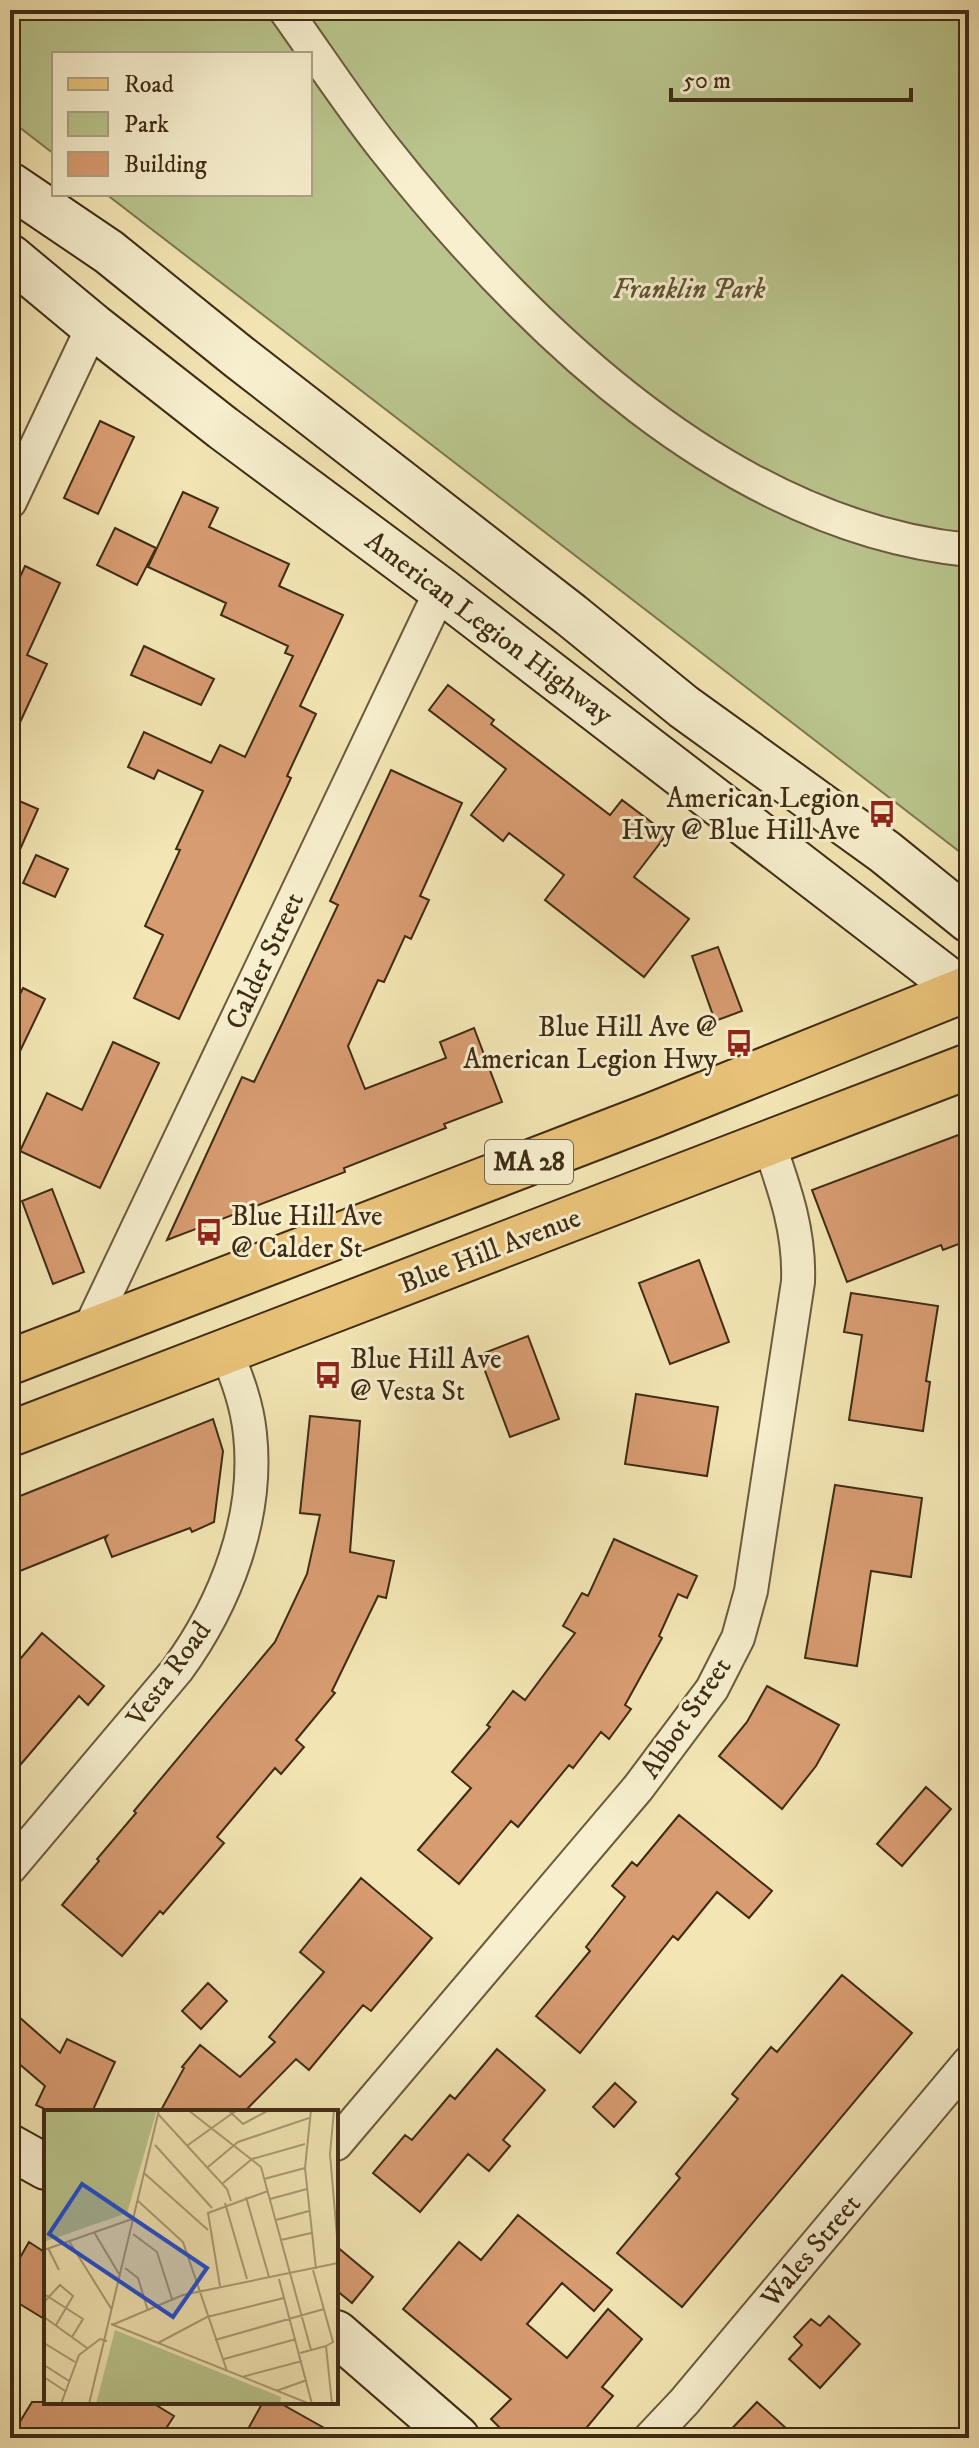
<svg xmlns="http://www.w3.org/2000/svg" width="979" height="2448" viewBox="0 0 979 2448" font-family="'IM FELL DW Pica',serif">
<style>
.green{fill:#bac58d;stroke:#7c7851;stroke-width:2}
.building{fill:#d89c71;stroke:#3f2b15;stroke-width:2}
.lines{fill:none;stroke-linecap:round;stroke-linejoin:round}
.street-casing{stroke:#6c5a3d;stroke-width:36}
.secondary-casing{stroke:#3f2b15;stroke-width:48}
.primary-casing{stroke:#3f2b15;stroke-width:48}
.street{stroke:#f7efce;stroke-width:32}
.secondary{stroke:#f7efce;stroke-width:44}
.primary{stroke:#eac37a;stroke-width:44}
.labels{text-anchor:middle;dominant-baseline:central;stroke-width:6;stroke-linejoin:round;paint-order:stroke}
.shield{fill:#f7efce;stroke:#76664c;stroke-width:2}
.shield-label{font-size:26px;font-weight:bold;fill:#3f2b15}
.park-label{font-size:28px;font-style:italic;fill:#5e5233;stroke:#f7efce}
.street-label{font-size:28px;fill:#3f2b15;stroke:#f7efce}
.poi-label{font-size:28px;fill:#3f2b15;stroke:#f7efce;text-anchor:end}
.inset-road{fill:none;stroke:#ab9b74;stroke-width:2}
.view{fill:#1d4ed8;fill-opacity:0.15;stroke:#1d4ed8;stroke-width:4}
.inset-edge{fill:none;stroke:#3f2b15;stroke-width:4}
</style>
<rect width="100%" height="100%" fill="#f3e6b4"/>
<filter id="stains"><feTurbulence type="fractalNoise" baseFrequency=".0025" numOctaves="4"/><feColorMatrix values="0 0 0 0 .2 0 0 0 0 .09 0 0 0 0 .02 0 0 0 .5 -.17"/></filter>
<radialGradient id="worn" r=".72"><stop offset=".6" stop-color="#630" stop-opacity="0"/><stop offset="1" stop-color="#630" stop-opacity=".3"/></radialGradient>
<path class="green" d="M10 10H969V859L106 194H310V54H54V154L10 120Z"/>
<path class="building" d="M100 421 134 437 98 514 64 498Z
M183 492 218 508 209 527 289 564 279 586 343 615 300 706 316 714 287 776 291 778 179 1019 134 998 163 935 145 926 180 850 176 849 203 791 158 770 154 779 128 767 144 732 211 763 220 745 245 757 293 656 285 653 288 646 221 615 226 603 148 567Z
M115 528 156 548 137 585 97 565Z
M25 566 60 583 27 655 47 664 10 744V599Z
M144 646 214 679 201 705 131 675Z
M448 685 494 720 491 724 610 815 622 800 667 834 634 877 689 919 644 977 545 900 564 875 509 833 503 841 471 815 506 769 429 710Z
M391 770 462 803 420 896 429 900 411 939 405 936 384 982 378 980 348 1046 365 1089 446 1058 440 1042 474 1028 502 1102 444 1124 446 1128 344 1168 345 1172 167 1240 242 1077 254 1082 282 1024 338 905 330 901Z
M10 797 38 809 10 872Z
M36 855 68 869 55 897 23 883Z
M718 947 742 1011 715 1021 692 956Z
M23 988 45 999 10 1072V1015Z
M113 1042 159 1063 100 1188 20 1151 47 1093 82 1110Z
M969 1131V1240L943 1250 941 1245 847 1282 812 1190Z
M52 1189 84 1272 53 1284 22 1201Z
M699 1260 729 1342 670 1364 639 1283Z
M851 1293 938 1306 926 1381 930 1382 923 1431 849 1420 862 1335 844 1332Z
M528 1336 559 1419 510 1437 479 1355Z
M636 1394 718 1407 707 1476 625 1464Z
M310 1416 360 1421 350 1552 394 1561 386 1598 378 1596 332 1691 335 1693 296 1740 304 1747 281 1774 275 1768 217 1837 224 1843 163 1914 160 1911 122 1956 62 1905 99 1861 97 1859 136 1813 134 1811 275 1642 307 1574 320 1515 300 1513Z
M213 1419 223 1451 214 1522 192 1532 190 1528 112 1557 105 1539 107 1536 10 1575V1500Z
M835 1485 922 1498 911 1577 871 1571 857 1666 805 1658Z
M614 1539 697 1576 687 1598 678 1594 659 1636 662 1638 625 1705 631 1709 609 1739 601 1732 573 1768 569 1765 518 1827 511 1821 459 1884 418 1850 471 1788 452 1772 490 1727 487 1725 513 1691 525 1700 575 1633 563 1626 582 1593 588 1596Z
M42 1633 104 1686 88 1705 79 1696 10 1777V1671Z
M767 1686 839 1725 816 1766 782 1809 719 1756 747 1722Z
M926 1787 951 1809 902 1866 877 1844Z
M679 1815 772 1891 749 1918 717 1892 678 1940 673 1936 580 2053 536 2016 590 1951 586 1947 625 1897 612 1886 632 1862 637 1866Z
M361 1878 432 1938 371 2011 363 2005 309 2070 296 2059 244 2112H160L184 2068 182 2067 200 2045 240 2077 275 2042 269 2037 324 1972 300 1952Z
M842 1975 912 2033 682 2307 617 2253 680 2178 676 2174 738 2099 732 2094 771 2047 777 2052Z
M208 1983 227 2001 201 2029 182 2011Z
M10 2009 60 2053 67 2039 115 2062 92 2112H51L36 2105 45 2086 10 2056Z
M497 2049 545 2090 503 2140 510 2146 489 2171 468 2154 420 2212 373 2173 405 2135 412 2140 450 2095 455 2099Z
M615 2083 636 2102 614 2127 593 2107Z
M518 2215 612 2290 594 2311 562 2283 527 2324 567 2358 608 2309 642 2339 602 2387 613 2396 578 2438H510L491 2419 511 2399 403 2309 459 2242 481 2260Z
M29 2242 46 2253V2320L10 2298V2275Z
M336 2246 373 2277 352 2303 336 2290Z
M829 2316 860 2344 820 2388 789 2359 802 2345 794 2337 811 2319 820 2326Z
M32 2402H151L174 2416 160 2438H10Z
M263 2402H278L342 2438H243Z
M757 2402 797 2438H723Z"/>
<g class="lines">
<g class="street-casing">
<path id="street" d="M285 10C318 56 349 104 384 148 527 329 728 526 969 550
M10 502 93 326
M88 1332 441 590
M10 1868 177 1670C226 1603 259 1517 250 1434 247 1404 237 1378 226 1351
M336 2144 638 1788 712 1689 738 1638 751 1591 798 1282C800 1232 785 1190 769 1144
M650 2438 684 2402 969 2062"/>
</g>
<g class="secondary-casing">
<path id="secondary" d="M10 185 109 252 239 357 571 615 684 707 885 852 969 920
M10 257 93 326 223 428 441 590 969 996
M10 2147 46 2167
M336 2333 457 2438"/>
</g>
<g class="primary-casing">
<path id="primary" d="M10 1362 653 1115 969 988
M10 1434 969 1066"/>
</g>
<use href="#street" class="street"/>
<use href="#secondary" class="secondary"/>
<use href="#primary" class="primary"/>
</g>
<defs>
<g id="bus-bare" transform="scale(2.16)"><path d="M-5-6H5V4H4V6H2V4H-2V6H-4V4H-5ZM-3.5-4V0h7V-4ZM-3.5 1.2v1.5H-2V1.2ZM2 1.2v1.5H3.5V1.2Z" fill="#8f2418" stroke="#f7efce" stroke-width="2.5" paint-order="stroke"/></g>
</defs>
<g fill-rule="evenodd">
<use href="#bus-bare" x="882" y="814"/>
<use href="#bus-bare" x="739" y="1043"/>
<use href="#bus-bare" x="209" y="1232"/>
<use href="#bus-bare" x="328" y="1375"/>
</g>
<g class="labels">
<rect class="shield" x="485" y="1140" width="88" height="44" rx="6"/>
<g class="shield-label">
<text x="529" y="1162">MA 28</text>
</g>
<g class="park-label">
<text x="689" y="289">Franklin Park</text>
</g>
<g class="street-label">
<text transform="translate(489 628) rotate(37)">American Legion Highway</text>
<text transform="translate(265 961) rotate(-65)">Calder Street</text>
<text transform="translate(490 1251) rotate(-21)">Blue Hill Avenue</text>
<text transform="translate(169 1674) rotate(-54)">Vesta Road</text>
<text transform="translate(686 1718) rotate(-56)">Abbot Street</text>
<text transform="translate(811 2251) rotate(-50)">Wales Street</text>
</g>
<g class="poi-label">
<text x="860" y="798">American Legion<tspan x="860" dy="32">Hwy @ Blue Hill Ave</tspan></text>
<text x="717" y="1027">Blue Hill Ave @<tspan x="717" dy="32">American Legion Hwy</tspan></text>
<text x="231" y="1216" text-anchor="start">Blue Hill Ave<tspan x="231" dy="32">@ Calder St</tspan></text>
<text x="350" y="1359" text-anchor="start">Blue Hill Ave<tspan x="350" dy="32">@ Vesta St</tspan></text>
</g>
</g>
<g transform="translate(44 2110)">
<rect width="294" height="294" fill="#f3e6b4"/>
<path d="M0 0H113L83 103 0 132ZM71 220 237 287 236 294H52Z" fill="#bac58d"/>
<path class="inset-road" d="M144 0 217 57 267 240M184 0 199 14 225 0M267 0 261 58 272 159M290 0 286 44 294 138M114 4 183 79 187 91M111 35 168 98M144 35 193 0M164 57 194 32 265 8M100 63 164 120M220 69 261 58M178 74 208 49 261 34M202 87 225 167M226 89 263 79M93 90 139 132 183 261M181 93 203 169M232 110 265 101M50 122 75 164M89 124 113 142 128 189M237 130 267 123M25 131 68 200M4 138 15 160M0 140 91 108M81 158 94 168 104 201M269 160 289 232 282 236M235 169 268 294M176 176 164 103 224 81M0 184 39 209 28 227M0 192 16 175 29 186 12 215M0 207 43 238M67 214 266 294M68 215 139 185 294 153M171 230 280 199M0 233 31 252M114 233 163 207 240 188M282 236 288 294M256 243 282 236M180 249 252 229M0 255 25 271M0 267 21 281M198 267 258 251M232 281 263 270M17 294 35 245 56 229 63 231M45 294 115 0"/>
<path class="view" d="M38 74 163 158 129 207 5 124Z"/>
<rect width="294" height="294" class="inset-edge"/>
</g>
<rect width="979" height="2448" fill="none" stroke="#f3e6b4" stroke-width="40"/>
<rect x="12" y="12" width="955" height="2424" fill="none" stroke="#3f2b15" stroke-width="4"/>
<rect x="20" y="20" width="939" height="2408" fill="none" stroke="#3f2b15" stroke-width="2"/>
<rect x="52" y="52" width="260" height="144" fill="#f7efce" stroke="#ada184" stroke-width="2"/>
<rect x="68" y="78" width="40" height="12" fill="#eac37a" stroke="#ada184" stroke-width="2"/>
<text x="124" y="92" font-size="24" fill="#3f2b15">Road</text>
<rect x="68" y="112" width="40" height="24" fill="#bac58d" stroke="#ada184" stroke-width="2"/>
<text x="124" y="132" font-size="24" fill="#3f2b15">Park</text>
<rect x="68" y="152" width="40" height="24" fill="#d89c71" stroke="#ada184" stroke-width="2"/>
<text x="124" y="172" font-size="24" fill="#3f2b15">Building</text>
<path d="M671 88v12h240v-12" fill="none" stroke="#3f2b15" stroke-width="4"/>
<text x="683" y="88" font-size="24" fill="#3f2b15" stroke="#f7efce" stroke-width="6" paint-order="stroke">50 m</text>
<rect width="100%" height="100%" filter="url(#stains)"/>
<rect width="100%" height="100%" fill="url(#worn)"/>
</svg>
